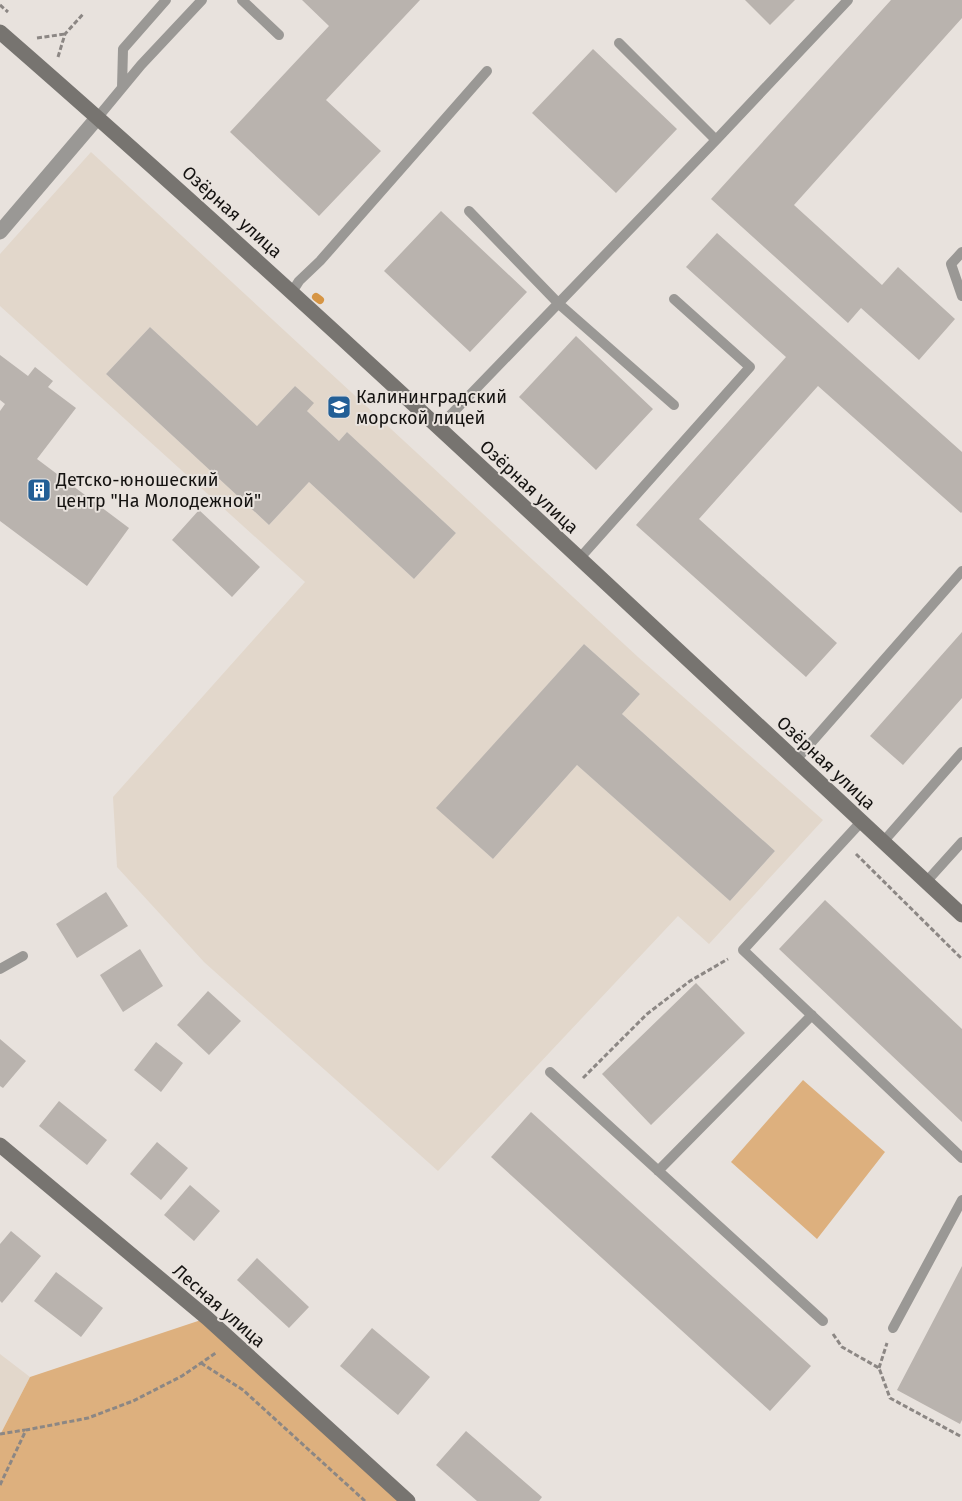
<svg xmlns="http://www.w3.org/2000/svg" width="962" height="1501" viewBox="0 0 962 1501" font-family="'Fira Sans',sans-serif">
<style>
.built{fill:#e2d7cb;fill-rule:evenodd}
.green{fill:#ddb07e}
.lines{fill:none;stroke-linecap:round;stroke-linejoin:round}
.stream{stroke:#d69544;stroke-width:8}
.building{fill:#b9b3ae}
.path{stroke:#8c8784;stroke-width:3;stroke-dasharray:5 2.5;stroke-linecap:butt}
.lane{stroke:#9a9895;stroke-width:10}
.street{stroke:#9a9895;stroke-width:15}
.secondary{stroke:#777470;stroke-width:15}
.labels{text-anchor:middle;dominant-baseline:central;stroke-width:4;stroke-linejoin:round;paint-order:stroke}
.street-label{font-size:18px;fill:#141210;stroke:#e8e2dd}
.poi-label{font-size:18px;fill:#141210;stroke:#e8e2dd;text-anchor:start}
</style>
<rect width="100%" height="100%" fill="#e8e2dd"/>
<path class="built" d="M91 152 638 657 823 820 709 944 678 916 438 1171 204 962 117 867 113 797 305 582 0 306V254ZM150 327 257 426 295 386 307 411 339 441 347 432 456 533 414 579 309 482 269 525 106 374ZM584 644 640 694 622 714 775 851 730 901 577 765 493 859 437 808Z
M0 1354 30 1377 0 1435Z"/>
<path class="green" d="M803 1080 885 1152 817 1239 731 1162Z
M207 1318 408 1501H0V1435L30 1377Z"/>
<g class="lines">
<path class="stream" d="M316 297 320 300"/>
</g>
<path class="building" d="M302 0H420L326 100 381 151 319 216 230 132 329 26Z
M745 0H795L770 25Z
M891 0H962V18L794 205 882 285 898 267 955 319 919 360 861 308 848 323 711 199Z
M593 49 677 129 616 193 532 113Z
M441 211 527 292 470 352 384 271Z
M717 233 962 452V512L961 513 818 386 699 519 837 643 806 677 636 525 786 357 686 267Z
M150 327 257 426 295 386 314 403 307 411 339 441 347 432 456 533 414 579 309 482 269 525 106 374Z
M576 336 653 409 596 470 519 397Z
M0 355 28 376 35 367 53 381 48 387 76 408 37 459 129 528 87 586 0 521V411L5 404 0 400Z
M199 510 260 567 232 597 172 540Z
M962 632V698L903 765 870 736Z
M584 644 640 694 622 714 775 851 730 901 577 765 493 859 436 808Z
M106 892 128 926 77 958 56 924Z
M825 900 962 1029V1122L779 949Z
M140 949 163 986 123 1012 100 975Z
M696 983 745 1033 651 1125 602 1074Z
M208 991 241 1021 209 1055 177 1025Z
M0 1039 26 1061 3 1088 0 1086Z
M156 1042 183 1063 161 1092 134 1070Z
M59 1101 107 1140 87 1165 39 1126Z
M531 1112 811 1366 770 1411 491 1157Z
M157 1142 188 1168 161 1200 130 1174Z
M190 1185 220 1211 194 1241 164 1215Z
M11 1231 41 1256 2 1303 0 1301V1244Z
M257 1258 309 1307 289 1328 237 1280Z
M962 1266V1420L960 1424 897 1390Z
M56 1272 103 1308 81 1337 34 1301Z
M372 1328 430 1377 398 1415 340 1366Z
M466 1431 542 1497 539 1501H477L436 1465Z"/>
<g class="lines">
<path class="path" d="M0 5 8 12
M37 38 65 34
M58 57 65 34 84 13
M856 854 962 959
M583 1078 647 1014 690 981 728 959
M833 1334 842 1347 879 1368 890 1398 962 1437
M201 1363 243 1390 365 1501
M879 1368 887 1343
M0 1434 25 1430
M0 1485 26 1430 88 1418 133 1401 182 1376 217 1352"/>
<path class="lane" d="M242 0 279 35
M619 43 716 140
M122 88 123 49 166 0
M98 117 141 65 202 0
M469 211 559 304 674 405
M962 252 951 264 962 296
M292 292 299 281 320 261 487 71
M438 428 716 140 848 0
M579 559 750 367 674 299
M795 761 962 571
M861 822 743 950 962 1158
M883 842 962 752
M926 882 962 842
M0 969 23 956
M550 1072 823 1321
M658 1171 812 1015
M893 1328 962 1200"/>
<path class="street" d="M0 232 98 117"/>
<path class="secondary" d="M0 32C328 318 643 619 962 915
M0 1145 207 1318 408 1501"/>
</g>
<defs>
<g id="university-square" transform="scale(1.25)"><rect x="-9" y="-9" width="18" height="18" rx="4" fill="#235f96" stroke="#e8e2dd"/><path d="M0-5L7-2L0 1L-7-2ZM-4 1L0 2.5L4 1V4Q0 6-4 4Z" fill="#fff"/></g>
<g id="building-square" transform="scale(1.25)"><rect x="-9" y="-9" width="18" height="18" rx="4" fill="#235f96" stroke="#e8e2dd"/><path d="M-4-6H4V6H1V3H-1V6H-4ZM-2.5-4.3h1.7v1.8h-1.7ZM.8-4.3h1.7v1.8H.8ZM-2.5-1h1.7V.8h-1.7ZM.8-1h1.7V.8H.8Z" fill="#fff"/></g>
</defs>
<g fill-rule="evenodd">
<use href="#university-square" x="339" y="407"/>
<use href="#building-square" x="39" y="490"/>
</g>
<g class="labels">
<g class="street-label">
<text transform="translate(232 212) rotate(42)">Озёрная улица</text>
<text transform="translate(529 487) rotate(43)">Озёрная улица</text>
<text transform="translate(826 763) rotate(43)">Озёрная улица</text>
<text transform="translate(219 1306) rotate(41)">Лесная улица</text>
</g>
<g class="poi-label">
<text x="356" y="397">Калининградский<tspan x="356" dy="21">морской лицей</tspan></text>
<text x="56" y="480">Детско-юношеский<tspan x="56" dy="21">центр "На Молодежной"</tspan></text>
</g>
</g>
</svg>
